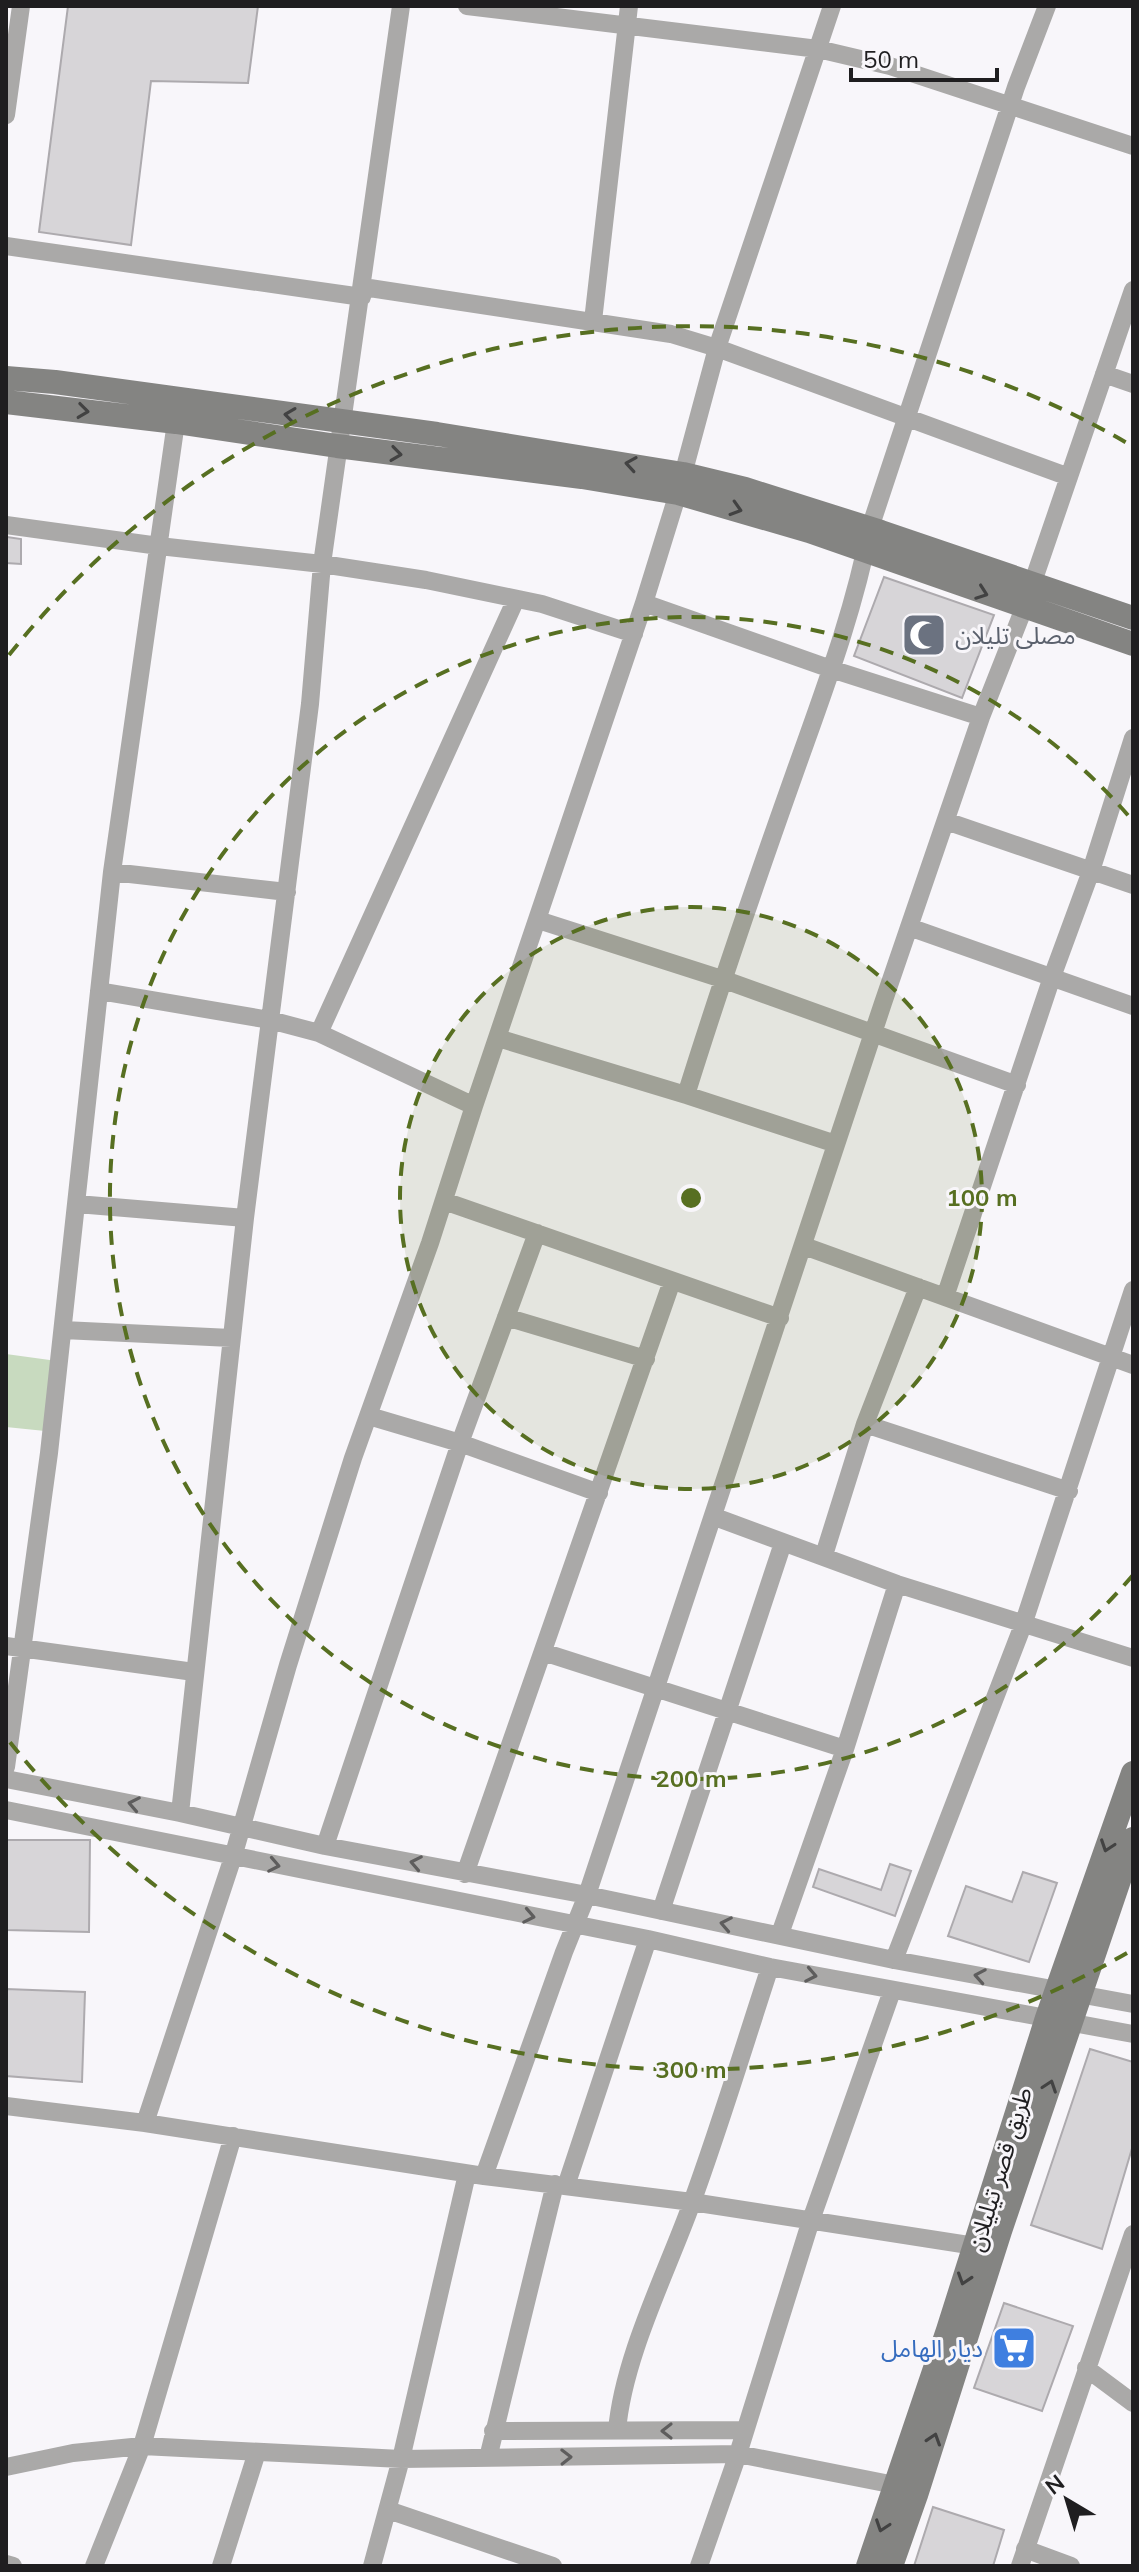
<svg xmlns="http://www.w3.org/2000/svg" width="1139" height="2572" viewBox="0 0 1139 2572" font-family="Mulish,'Noto Sans Arabic',sans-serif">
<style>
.green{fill:#c8dabf}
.building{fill:#d7d5d8;stroke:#adaaae;stroke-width:2}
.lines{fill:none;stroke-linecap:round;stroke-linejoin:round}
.street{stroke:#aaa9a8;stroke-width:18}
.secondary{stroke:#848482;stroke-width:24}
.oneway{stroke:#424242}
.oneway2{stroke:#5e5d5d}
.ring{fill:none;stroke:#576f21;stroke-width:4;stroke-dasharray:14 10}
.labels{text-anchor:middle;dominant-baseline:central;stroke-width:6;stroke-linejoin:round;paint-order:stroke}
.worship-label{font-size:24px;fill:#5b616d;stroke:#f8f6fa;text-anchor:start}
.street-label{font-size:24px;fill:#1f1e20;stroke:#f8f6fa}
.shop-label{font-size:24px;fill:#366cbe;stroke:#f8f6fa;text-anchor:end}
.centre{fill:#576f21;stroke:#f8f6fa;stroke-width:4}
.ring-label{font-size:24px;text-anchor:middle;font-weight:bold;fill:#576f21;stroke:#f8f6fa;stroke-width:6;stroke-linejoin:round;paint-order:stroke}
</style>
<rect width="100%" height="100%" fill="#f8f6fa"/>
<path class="green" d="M6 1354 57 1361 45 1431 6 1427Z"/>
<path class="building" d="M68 6H258L248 83 151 81 131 245 39 232Z
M7 537 21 539V564L6 563Z
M884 577 994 615 962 698 854 656Z
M6 1840H90L89 1932 6 1930Z
M890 1864 911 1871 895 1916 813 1887 819 1869 881 1890Z
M1023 1872 1057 1883 1029 1962 948 1936 966 1886 1012 1902Z
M6 1989 85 1992 82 2082 6 2076Z
M1090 2049 1133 2062V2145L1102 2249 1031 2225Z
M1004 2303 1073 2326 1042 2411 974 2388Z
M933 2507 1004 2530 993 2566H914Z"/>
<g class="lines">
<path class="street" d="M467 6 818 49 890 66 1133 146
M6 115 21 6
M6 246 362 297
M363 287 671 334 717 348 1069 477
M593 321 629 6
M1104 374 1133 384
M6 525 159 546 322 564 426 580 542 604 634 634
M644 603 831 669 981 717
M946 821 1133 885
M112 872 287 892
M538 920 722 979 1017 1085
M909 927 1133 1006
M99 991 270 1020 319 1033 474 1106
M319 1033 516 599
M498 1038 686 1095 836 1144
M686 1095C720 986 757 879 795 772 823 693 854 612 870 528L1016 87 1047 6
M444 1201 780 1318
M77 1204 245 1218
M804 1246 1133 1365
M945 1297 1052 977 1091 871 1133 738
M506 1317 646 1359
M63 1330 231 1338
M369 1416 460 1443 599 1493
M865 1424 1069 1491
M715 1517 897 1584 1133 1658
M824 1555 865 1424 918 1287
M6 1646 194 1672
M543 1652 845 1749
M6 1767 49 1453 112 872 176 422
M6 1779 180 1813 325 1846 587 1895 894 1960 1133 2004
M6 1810 648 1939 770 1967 1133 2034
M180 1813 245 1218 310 704 322 564 401 6
M325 1846 460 1443 537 1233
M465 1874 672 1281
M661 1911 783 1543
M780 1934 845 1749 897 1584
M894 1960 1023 1625 1133 1290
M6 2106 145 2123 484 2176 692 2202 975 2246
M145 2123 233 1857 288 1665 353 1458 430 1243 474 1106 644 603 678 493 717 348 832 6
M484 2176 564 1952 587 1895 883 1003 981 717 1024 608 1133 290
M566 2186 648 1939
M1086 2368 1133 2403
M493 2431 745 2430
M617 2431C623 2358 666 2274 691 2205 720 2126 744 2046 770 1967
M488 2458 555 2184
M6 2467 73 2453 142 2446 401 2459 738 2454 895 2485
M388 2510 553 2566
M1025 2549 1071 2566
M6 2564 13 2566
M94 2566 142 2446 233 2136
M221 2566 257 2452
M372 2566 401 2459 467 2174
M699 2566 738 2454 811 2220 892 1991
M1020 2566 1133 2234"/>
<path class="secondary" d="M6 378 55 382 437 434 683 474 745 489 881 532 1133 618
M6 402 176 422 337 446 582 477 678 493 809 531 1133 644
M868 2566 948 2330 1047 2018 1133 1773
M891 2566 916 2495 1000 2231 1133 1839"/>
</g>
<defs><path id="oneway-chevron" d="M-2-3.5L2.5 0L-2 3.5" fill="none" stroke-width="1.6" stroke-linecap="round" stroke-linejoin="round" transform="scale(2)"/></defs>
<g class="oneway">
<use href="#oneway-chevron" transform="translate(83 411) rotate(7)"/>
<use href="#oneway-chevron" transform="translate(290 415) rotate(-172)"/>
<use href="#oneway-chevron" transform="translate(396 454) rotate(8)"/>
<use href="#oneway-chevron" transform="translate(631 464) rotate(-171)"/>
<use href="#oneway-chevron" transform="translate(736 509) rotate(17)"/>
<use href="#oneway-chevron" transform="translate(982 593) rotate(20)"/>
<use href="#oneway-chevron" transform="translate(1107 1846) rotate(109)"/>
<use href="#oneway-chevron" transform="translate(1050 2086) rotate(-71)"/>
<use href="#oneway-chevron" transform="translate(964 2279) rotate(108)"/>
<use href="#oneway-chevron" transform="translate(934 2439) rotate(-72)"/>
<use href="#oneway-chevron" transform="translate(882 2526) rotate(109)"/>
</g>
<g class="oneway2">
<use href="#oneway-chevron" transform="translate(134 1804) rotate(-169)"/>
<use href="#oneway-chevron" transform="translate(416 1863) rotate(-169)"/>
<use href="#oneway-chevron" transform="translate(274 1865) rotate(11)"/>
<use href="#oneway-chevron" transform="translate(529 1916) rotate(11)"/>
<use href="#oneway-chevron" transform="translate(726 1924) rotate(-169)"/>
<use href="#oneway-chevron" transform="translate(811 1975) rotate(11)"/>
<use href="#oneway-chevron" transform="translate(980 1976) rotate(-170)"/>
<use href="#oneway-chevron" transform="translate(667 2431) rotate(180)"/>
<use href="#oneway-chevron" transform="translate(566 2457) rotate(-1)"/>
</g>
<circle cx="691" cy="1198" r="291" fill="#576f21" fill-opacity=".12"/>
<g class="ring">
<circle cx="691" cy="1198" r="291"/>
<path d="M1133 1575A581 581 0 1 1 1133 821"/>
<path d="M1127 1953A872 872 0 0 1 9 1741M9 655A872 872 0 0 1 1127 443"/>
</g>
<defs>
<g id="mosque-square" transform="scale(2.3)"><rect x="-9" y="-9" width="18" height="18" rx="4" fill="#6b7280" stroke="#f8f6fa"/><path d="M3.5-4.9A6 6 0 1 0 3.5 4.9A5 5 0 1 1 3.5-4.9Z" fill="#fff"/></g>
<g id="supermarket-square" transform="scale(2.3)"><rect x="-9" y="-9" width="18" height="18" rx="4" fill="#3f7fe0" stroke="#f8f6fa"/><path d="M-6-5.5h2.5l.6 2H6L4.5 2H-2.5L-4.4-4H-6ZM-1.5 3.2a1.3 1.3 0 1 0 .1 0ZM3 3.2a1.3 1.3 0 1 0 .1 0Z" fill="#fff"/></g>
</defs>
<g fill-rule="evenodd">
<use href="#mosque-square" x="924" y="635"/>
<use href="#supermarket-square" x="1014" y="2348"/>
</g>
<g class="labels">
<g class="worship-label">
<text x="955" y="635">مصلى تليلان</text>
</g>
<g class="street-label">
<text transform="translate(999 2169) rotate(-73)">طريق قصر تيليلان</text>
</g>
<g class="shop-label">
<text x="983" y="2348">ديار الهامل</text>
</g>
</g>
<circle cx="691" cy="1198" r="12" class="centre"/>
<g class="ring-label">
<text x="982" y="1206">100 m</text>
<text x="691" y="1787">200 m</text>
<text x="691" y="2078">300 m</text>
</g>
<rect width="1139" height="2572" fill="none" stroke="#1f1e20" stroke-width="16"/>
<g transform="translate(1067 2500) rotate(322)" stroke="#f8f6fa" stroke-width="6" paint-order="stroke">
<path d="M0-6L14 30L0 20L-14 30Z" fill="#1f1e20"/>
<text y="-12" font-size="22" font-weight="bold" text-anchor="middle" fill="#1f1e20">N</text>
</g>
<path d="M851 68v12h146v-12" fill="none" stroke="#1f1e20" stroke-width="4"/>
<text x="863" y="68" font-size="24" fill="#1f1e20" stroke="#f8f6fa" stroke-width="6" paint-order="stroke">50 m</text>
</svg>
